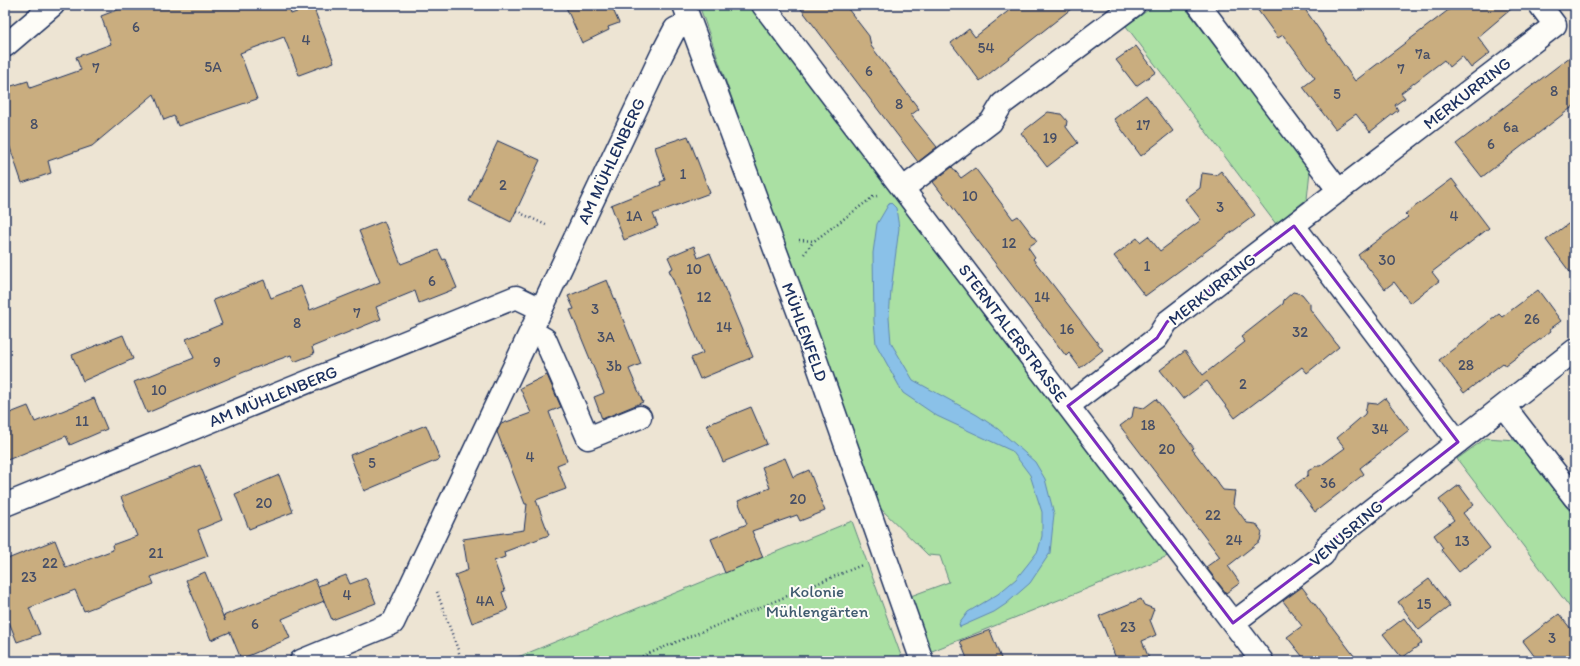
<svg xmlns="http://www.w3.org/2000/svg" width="1580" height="666" viewBox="0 0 1580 666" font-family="Itim,sans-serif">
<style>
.green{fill:#aae0a3;stroke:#628880}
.water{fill:#8ac1e8;stroke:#5e87b1}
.building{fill:#c9ad7f;stroke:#1b2f5e}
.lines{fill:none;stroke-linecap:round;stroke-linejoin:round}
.minor-casing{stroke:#1b2f5e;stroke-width:25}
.path{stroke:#1b2f5e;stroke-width:2.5;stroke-dasharray:1 3;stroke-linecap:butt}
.minor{stroke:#fdfcf7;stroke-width:22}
.marked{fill:none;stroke:#7b2cbf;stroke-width:3;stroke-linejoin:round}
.labels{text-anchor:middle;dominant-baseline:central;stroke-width:4;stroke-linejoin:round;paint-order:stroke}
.number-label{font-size:15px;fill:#464e66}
.street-label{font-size:17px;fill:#1b2f5e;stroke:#fdfcf7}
.park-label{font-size:17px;fill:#3f5b6f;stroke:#fdfcf7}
</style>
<rect width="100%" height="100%" fill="#ede4d3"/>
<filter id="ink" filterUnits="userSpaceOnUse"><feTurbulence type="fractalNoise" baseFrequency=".025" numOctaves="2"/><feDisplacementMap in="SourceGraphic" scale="8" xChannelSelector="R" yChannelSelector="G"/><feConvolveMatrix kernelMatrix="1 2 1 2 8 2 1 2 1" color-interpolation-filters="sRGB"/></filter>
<g filter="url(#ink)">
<path class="green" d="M699 5H754L1173 554 927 653 908 597 949 582 940 556 928 555 874 502Z
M1155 5 1184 6 1310 171 1307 199 1276 224 1126 26Z
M1486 438 1516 440 1575 518V614L1457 459Z
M852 521 903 661H508Z"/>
<path class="water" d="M890 202 896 208 899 228 891 290 889 318 891 343 913 380 977 415 998 429 1035 462 1045 479 1054 514 1050 553 1030 583 1006 604 994 612 960 627 959 624 968 612 998 594 1016 579 1028 564 1038 551 1042 536V512L1030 475 1012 451 937 416 903 393 876 344 874 321 873 253 877 224Z"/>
<path class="building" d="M130 5H289L291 14 313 6 334 62 299 75 284 37 240 53 257 99 178 126 174 116 164 120 154 94 92 146 48 161 51 173 22 183 5 133V88L28 81 30 88 81 70 76 57 111 44 101 16Z
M565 5H611L619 23 608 27 609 30 582 43Z
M798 5H845L869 36 871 46 919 109 911 115 937 147 918 162Z
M1016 5H1076L980 81 951 43 969 29 975 37Z
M1254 5H1302L1355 81 1455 5H1516L1478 37 1490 53 1471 68 1462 56 1449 67 1444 60 1401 93 1405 98 1395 105 1398 110 1370 132 1356 114 1335 129 1303 87 1315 78 1283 35 1278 38Z
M1136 46 1156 72 1136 86 1116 60Z
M1575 53V105L1482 177 1456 144Z
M1146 95 1173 131 1141 156 1114 119Z
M1048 112 1061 114 1067 121 1066 127 1078 143 1047 167 1021 133Z
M688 136 710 193 653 214 658 226 624 240 611 205 661 185 660 182 665 180 655 147Z
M498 141 540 160 511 222 469 201Z
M952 167 961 178 975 168 1013 219 1018 216 1037 241 1028 247 1035 257 1033 259 1103 350 1080 368 1069 353 1066 356 933 182Z
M1221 171 1255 215 1145 296 1114 256 1137 238 1140 242 1148 236 1160 251 1201 220 1185 199 1200 188 1202 173 1216 175Z
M1452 179 1489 228 1432 272 1439 281 1410 303 1394 282 1385 289 1358 255 1408 217 1405 214Z
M1575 219V279L1546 240Z
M384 221 401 264 438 250 443 260 445 259 457 288 419 303 415 291 376 307 381 319 312 347 314 354 294 362 291 355 244 372 147 413 134 382 194 358 186 339 222 324 213 300 264 280 271 298 301 286 310 310 380 282 359 231Z
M694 246 698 258 710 253 753 357 700 379 691 358 703 353 669 270 673 268 668 257Z
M607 280 641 364 629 369 643 402 602 419 594 397 604 393 570 310 574 309 568 296Z
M1538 290 1561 321 1550 329 1551 331 1505 366 1503 363 1464 393 1439 360 1499 314 1502 317Z
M1293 292 1302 294 1310 304V309L1339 347 1307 373 1302 367 1235 418 1207 381 1183 399 1160 370 1185 351 1203 375 1245 342 1241 337 1283 304 1284 300Z
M123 335 133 359 83 381 72 355Z
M547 375 561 407 549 412 567 461 557 465 566 489 536 500 549 535 504 552 505 557 494 561 505 591 502 592 508 610 472 623 455 575 468 570 463 539 524 530 527 504H525L497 432 501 424 531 413 520 388Z
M94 398 107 429 70 445 66 436 5 461V415L28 406 35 422Z
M1385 398 1409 430 1360 468 1364 474 1315 512 1295 485 1308 475V471L1316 466H1320L1345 448 1337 438 1365 414 1367 403 1377 404Z
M1156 399 1194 448 1192 449 1223 490 1235 491 1233 504 1247 523 1256 524 1262 532 1260 541 1228 566 1240 583 1226 593 1206 567 1220 557 1120 426 1132 417 1134 406 1144 408Z
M751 407 767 444 723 462 707 425Z
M426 425 440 459 364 491 350 455Z
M785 458 793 477 809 470 825 511 800 521 797 515 752 531 763 557 725 573 711 539 747 524 738 501 770 488 762 467Z
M200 465 222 520 198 530 208 556 151 577 154 584 84 611 75 590 29 608 40 634 17 642 5 612V560L55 540 66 568 113 550 112 545 137 536 121 497Z
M279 475 293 512 249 529 235 494Z
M1459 485 1474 505 1463 513 1490 548 1459 572 1441 550 1443 548 1434 535 1454 520 1439 500Z
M205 572 225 621 223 616 315 579 324 601 282 619 290 638 241 659 230 632 211 640 186 580Z
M346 575 350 584 366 578 376 603 332 620 318 586Z
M1429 579 1450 606 1419 630 1398 602Z
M1302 587 1339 636 1358 661H1306L1287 637 1302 626 1283 601Z
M1141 599 1144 605 1154 609 1150 620 1156 635 1142 641 1150 661H1117L1099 616Z
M1559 614 1575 634V654L1568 661H1538L1523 641Z
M1404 618 1422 643 1402 658 1383 634Z
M990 630 1002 661H968L960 641Z"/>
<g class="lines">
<g class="minor-casing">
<path id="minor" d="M684 5 811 346 922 661
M763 5 1262 661
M1199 5 1339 191
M5 46 53 5
M902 187 909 184 991 122 1002 104 1134 5
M1294 226 1458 442
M531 331 545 339 588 438 640 417
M1068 406 1157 338 1167 322 1555 25 1540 5
M1504 406 1575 498
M5 505 516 297 541 309
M1233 623 1323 555 1329 543 1575 350
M301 661 393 623 662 54 675 29 690 22"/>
</g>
<path class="path" d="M516 211 546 225
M799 240 814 241 873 197 877 196
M804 254 813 242
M437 592 462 661
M631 661 862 565"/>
<use href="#minor" class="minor"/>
</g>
</g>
<path class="marked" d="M1294 226 1458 442 1329 543 1323 555 1233 623 1068 406 1157 338 1167 322Z"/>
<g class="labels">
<g class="number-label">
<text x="136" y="27">6</text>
<text x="306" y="40">4</text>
<text x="986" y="48">54</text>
<text x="1423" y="54">7a</text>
<text x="213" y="67">5A</text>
<text x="96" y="68">7</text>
<text x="1401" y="69">7</text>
<text x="869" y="71">6</text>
<text x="1554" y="91">8</text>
<text x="1337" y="94">5</text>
<text x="899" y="104">8</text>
<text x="34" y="124">8</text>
<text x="1143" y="125">17</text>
<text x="1511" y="127">6a</text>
<text x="1050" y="138">19</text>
<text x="1491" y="144">6</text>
<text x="683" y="174">1</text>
<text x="503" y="185">2</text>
<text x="970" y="196">10</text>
<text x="1220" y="207">3</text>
<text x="634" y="216">1A</text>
<text x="1454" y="216">4</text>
<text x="1009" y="243">12</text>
<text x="1387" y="260">30</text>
<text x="1147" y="266">1</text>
<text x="694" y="269">10</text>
<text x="432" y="281">6</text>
<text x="704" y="297">12</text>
<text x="1042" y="297">14</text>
<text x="595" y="309">3</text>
<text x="357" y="313">7</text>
<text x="1532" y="319">26</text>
<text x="297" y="323">8</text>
<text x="724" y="327">14</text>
<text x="1067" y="329">16</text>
<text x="1300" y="332">32</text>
<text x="606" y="337">3A</text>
<text x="217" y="362">9</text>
<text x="1466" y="365">28</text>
<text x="614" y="366">3b</text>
<text x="1243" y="384">2</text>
<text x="159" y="390">10</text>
<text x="82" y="421">11</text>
<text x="1148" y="425">18</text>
<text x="1380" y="429">34</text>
<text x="1167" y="449">20</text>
<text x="530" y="457">4</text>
<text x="372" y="463">5</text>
<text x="1328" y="483">36</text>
<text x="798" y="499">20</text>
<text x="264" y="503">20</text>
<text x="1213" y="515">22</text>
<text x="1234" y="540">24</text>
<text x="1462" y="541">13</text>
<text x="156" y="553">21</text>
<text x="50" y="563">22</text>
<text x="29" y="577">23</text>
<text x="347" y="595">4</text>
<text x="485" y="601">4A</text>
<text x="1424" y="604">15</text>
<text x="255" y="624">6</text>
<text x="1128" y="627">23</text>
<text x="1552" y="638">3</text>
</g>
<g class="street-label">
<text transform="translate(1467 93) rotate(-38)">MERKURRING</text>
<text transform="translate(611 161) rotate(-65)">AM MÜHLENBERG</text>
<text transform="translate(1212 289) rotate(-38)">MERKURRING</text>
<text transform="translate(805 332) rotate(70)">MÜHLENFELD</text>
<text transform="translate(1013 333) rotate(53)">STERNTALERSTRASSE</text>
<text transform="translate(273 396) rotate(-22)">AM MÜHLENBERG</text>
<text transform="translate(1346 533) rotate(-41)">VENUSRING</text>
</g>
<g class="park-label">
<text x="817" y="591">Kolonie<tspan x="817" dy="20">Mühlengärten</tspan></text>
</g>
</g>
<rect width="1580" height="666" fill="none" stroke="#fdfcf7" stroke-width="20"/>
<rect x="10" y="10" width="1560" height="646" fill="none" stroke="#1b2f5e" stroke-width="1.5" filter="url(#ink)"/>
</svg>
